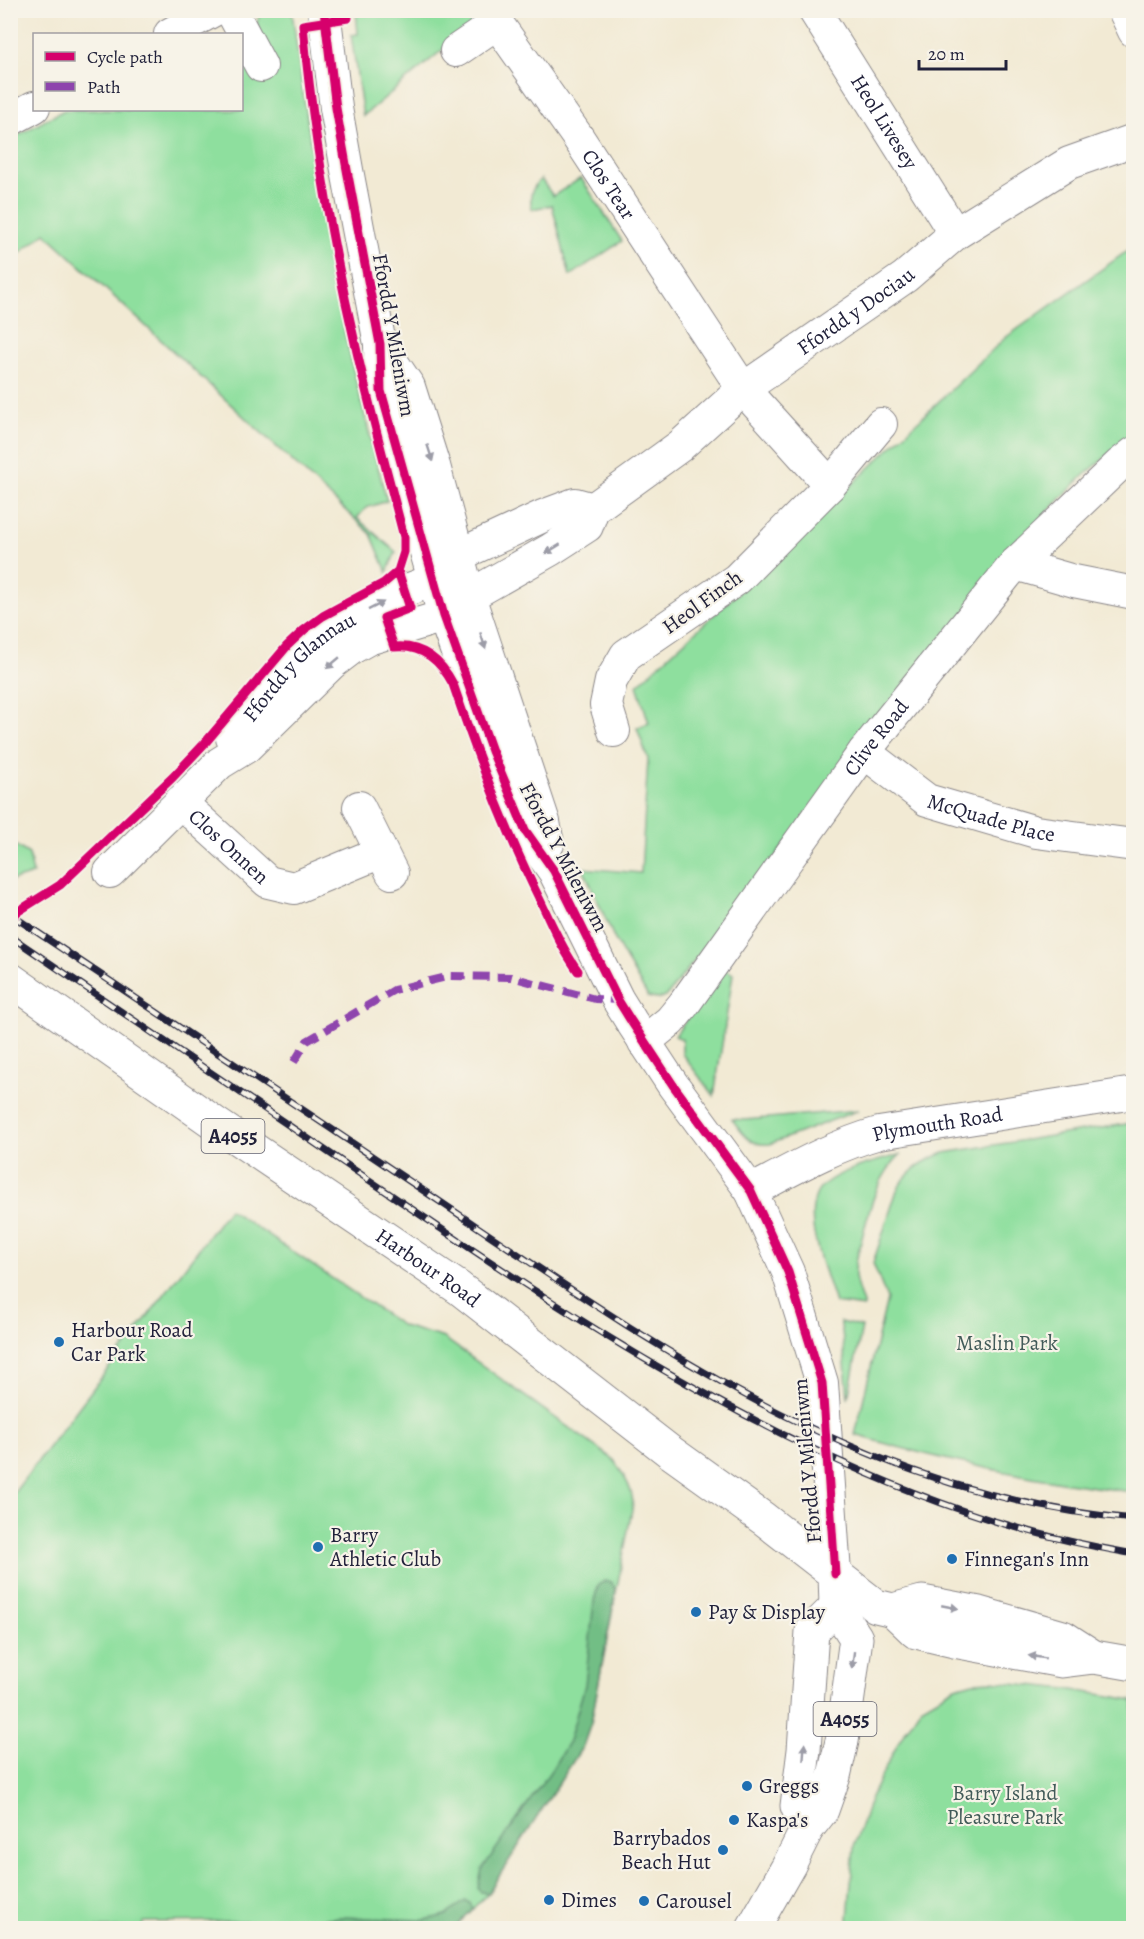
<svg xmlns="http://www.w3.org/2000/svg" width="1144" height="1939" viewBox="0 0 1144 1939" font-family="Alegreya,serif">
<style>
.green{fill:#8edf9e;stroke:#58806c;stroke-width:1.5}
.forest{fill:#72be85;stroke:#4a7060;stroke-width:1.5}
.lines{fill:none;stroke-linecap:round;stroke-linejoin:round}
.minor-casing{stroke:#8a8688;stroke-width:34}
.major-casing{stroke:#8a8688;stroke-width:35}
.minor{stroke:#fff;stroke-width:32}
.major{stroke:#fff;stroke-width:33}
.rail-casing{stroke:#22223b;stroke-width:7}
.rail{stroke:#f7f3e8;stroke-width:4.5;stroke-dasharray:14;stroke-linecap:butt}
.quiet{stroke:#8e44ad;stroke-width:8;stroke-dasharray:15 8;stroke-linecap:butt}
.cycleway-casing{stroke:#f7f3e8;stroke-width:13}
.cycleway{stroke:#d6006c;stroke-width:9}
.oneway{fill:#9c9ca7}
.poi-dot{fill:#1f6fb2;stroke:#f7f3e8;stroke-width:2}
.labels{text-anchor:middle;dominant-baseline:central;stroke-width:4.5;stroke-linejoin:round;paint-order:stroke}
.shield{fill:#f7f3e8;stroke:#62616f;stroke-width:1.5}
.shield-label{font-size:20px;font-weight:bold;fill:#22223b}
.street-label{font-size:21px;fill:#22223b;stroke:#f7f3e8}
.poi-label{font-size:21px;fill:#22223b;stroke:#f7f3e8;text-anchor:start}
.park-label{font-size:21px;fill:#425b59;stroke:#f7f3e8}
</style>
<rect width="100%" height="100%" fill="#f7f3e8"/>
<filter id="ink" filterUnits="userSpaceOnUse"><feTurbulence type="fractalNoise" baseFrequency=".0167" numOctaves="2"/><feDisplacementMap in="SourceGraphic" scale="12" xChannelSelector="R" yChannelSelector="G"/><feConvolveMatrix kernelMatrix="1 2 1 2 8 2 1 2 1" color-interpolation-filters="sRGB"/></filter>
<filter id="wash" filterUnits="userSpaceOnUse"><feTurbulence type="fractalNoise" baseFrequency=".008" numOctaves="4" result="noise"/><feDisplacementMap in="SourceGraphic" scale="24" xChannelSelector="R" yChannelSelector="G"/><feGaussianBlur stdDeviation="1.35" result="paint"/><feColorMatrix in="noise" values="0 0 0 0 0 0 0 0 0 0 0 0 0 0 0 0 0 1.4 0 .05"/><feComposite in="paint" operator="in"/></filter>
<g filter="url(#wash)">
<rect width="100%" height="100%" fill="#f2ead4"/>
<path class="green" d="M261 11H292C306 122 324 232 347 342 359 395 373 448 387 501L366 508 357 518 396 552 387 572 371 534 45 233 11 260V139L64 110H242V57L258 32 257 22Z
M356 11H489L363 116 351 35 358 34Z
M581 178 622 241 570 276 552 205 532 209C529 197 531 188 541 179L553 196Z
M1133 247V435L1083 476 1027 533 666 997 658 999 648 997 615 940 583 868 641 873 648 759 637 728 649 723 637 685 752 580 1005 338Z
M10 842 29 854 33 874 11 881Z
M722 967 733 974 714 1096 682 1054V1039L675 1036Z
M859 1110 770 1144C750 1146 743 1135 732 1119L745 1120Z
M1133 1123V1492C1039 1481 946 1462 855 1435L887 1299 873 1263 897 1190C908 1170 923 1161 944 1153Z
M901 1154C877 1177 870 1207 862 1238 859 1249 854 1264 855 1276 856 1286 861 1297 864 1307L835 1303C826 1273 794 1204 827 1182 848 1167 877 1162 901 1154Z
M229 1209 403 1326 444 1338 614 1460C623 1475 632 1486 633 1504L596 1697 591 1723 583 1746 488 1893 454 1928H246V1921L143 1922V1928H11L10 1498Z
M840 1322 862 1327 848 1398 842 1330Z
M992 1681 1067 1689 1133 1700V1928H849L848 1919 854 1846 871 1797 899 1741 921 1707 955 1687 973 1682Z"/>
<path class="forest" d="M604 1581 611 1582 616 1590 591 1723 583 1746 488 1893 481 1892 478 1888 482 1869 552 1769 569 1741 585 1685 594 1601 598 1586Z
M465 1901 470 1903 473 1909 454 1928H296L301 1921 340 1917 425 1920 446 1915Z"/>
</g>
<g filter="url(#ink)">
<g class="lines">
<g class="minor-casing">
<g id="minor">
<path d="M231 10 261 66"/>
<path d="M324 10 336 108 347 170 380 344 381 391 444 616 492 751 525 830 554 871 618 1000 631 1021 673 1085 751 1191 788 1272 822 1383 835 1574"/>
<path id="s1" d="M814 10 955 234"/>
<path d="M1124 10 1134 31"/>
<path d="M170 34 214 10"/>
<path id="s2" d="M456 51 497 23 577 136 743 389 830 485 737 579 626 655 611 681 606 705 614 731"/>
<path d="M10 120 34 107"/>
<path d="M380 344 409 387 434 466 469 596 544 822 548 844"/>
<path d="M830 485 881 424"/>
<path d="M1015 564 1074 581 1134 593"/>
<path id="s3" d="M232 738 287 669 305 650 331 630 404 591 434 580 457 556 543 516 575 504 593 509"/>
<path id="s4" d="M864 752 927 800 1036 832 1134 845"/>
<path id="s5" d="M180 802 268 882 294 888 381 852"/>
<path d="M359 807 392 873"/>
<path id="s6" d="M110 872 220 763 246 747 331 664 352 648 368 639 444 616 469 596 550 550 587 526 593 509 680 446 743 389 905 277 955 234 1069 163 1134 140"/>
<path id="s7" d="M644 1042 670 1021 684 1004 864 752 1015 564 1120 464 1134 453"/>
<path id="s8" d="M751 1191C793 1169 833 1146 879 1133L1134 1093"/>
</g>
</g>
<g class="major-casing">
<g id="major">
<path id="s9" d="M10 979 216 1124 459 1288 669 1451 764 1519 876 1606 893 1610 922 1602 979 1613 1063 1637 1094 1657"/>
<path d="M893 1610 916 1632 954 1641 1062 1661 1094 1657 1134 1664"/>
<path d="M807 1829 797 1806 804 1750 812 1631 836 1607"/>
<path d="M753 1928 789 1865 807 1829 822 1810 834 1776 842 1741 856 1638 836 1607 835 1574"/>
</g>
</g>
<use href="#minor" class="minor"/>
<use href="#major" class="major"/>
<g class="rail-casing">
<path id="rail" d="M10 914C150 1008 290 1101 430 1195 651 1343 860 1496 1134 1519
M10 936C132 1019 254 1102 375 1184 560 1310 751 1438 964 1511 1018 1530 1076 1544 1134 1554"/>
</g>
<use href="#rail" class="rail"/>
<path class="quiet" d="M294 1062 307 1041 394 990 450 976 511 977 595 999 618 1000"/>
<g class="cycleway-casing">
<path id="cycleway" d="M324 10 336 108 347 170 380 344 381 391 444 616 492 751 525 830 554 871 618 1000 631 1021 673 1085 751 1191 788 1272 822 1383 835 1574
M398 571 410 608 384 618 394 647C422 644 441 661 453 684 478 758 506 832 541 902 552 925 562 949 578 971
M10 921 17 912 60 885 173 777 205 743 287 646 304 630 323 616 384 583 398 571 404 552V537C388 475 371 414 357 352 332 245 313 134 303 25L348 18"/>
</g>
<use href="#cycleway" class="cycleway"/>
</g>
<defs><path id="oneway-solid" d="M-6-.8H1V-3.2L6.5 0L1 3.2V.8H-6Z" transform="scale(1.5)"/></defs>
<g class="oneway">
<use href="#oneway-solid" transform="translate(430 453) rotate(72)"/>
<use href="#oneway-solid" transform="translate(553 549) rotate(148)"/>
<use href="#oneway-solid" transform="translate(376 606) rotate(-27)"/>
<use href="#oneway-solid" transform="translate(483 641) rotate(72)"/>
<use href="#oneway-solid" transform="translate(333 663) rotate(140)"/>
<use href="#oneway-solid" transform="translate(950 1607) rotate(11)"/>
<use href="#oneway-solid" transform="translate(1037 1657) rotate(-171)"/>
<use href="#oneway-solid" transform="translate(853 1660) rotate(97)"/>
<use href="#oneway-solid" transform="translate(804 1752) rotate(-86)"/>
</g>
</g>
<g class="poi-dot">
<circle cx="59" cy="1342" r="6"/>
<circle cx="318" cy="1547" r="6"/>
<circle cx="952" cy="1559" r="6"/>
<circle cx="696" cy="1612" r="6"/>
<circle cx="747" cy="1786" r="6"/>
<circle cx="734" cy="1820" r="6"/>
<circle cx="723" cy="1850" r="6"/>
<circle cx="549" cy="1900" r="6"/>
<circle cx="644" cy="1901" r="6"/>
</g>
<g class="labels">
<g class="shield">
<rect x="201.5" y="1119" width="63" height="34" rx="4.5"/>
<rect x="813.5" y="1702" width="63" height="34" rx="4.5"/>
</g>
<g class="shield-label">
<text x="233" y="1136">A4055</text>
<text x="845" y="1719">A4055</text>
</g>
<g class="street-label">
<text stroke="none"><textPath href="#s1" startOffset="132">Heol Livesey</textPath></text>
<text stroke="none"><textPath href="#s2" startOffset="246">Clos Tear</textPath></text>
<text stroke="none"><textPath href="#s6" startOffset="945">Ffordd y Dociau</textPath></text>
<text transform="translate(394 335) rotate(80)">Ffordd Y Mileniwm</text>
<text transform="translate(702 602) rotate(-36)">Heol Finch</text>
<text stroke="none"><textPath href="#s3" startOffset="99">Ffordd y Glannau</textPath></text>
<text stroke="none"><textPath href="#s7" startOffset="384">Clive Road</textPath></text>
<text stroke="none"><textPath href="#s4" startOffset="146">McQuade Place</textPath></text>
<text stroke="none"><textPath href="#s5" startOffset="66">Clos Onnen</textPath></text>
<text transform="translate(564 857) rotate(62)">Ffordd Y Mileniwm</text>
<text stroke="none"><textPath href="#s8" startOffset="200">Plymouth Road</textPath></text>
<text stroke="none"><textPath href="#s9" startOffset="508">Harbour Road</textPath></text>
<text transform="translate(807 1461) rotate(-95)">Ffordd Y Mileniwm</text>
</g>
<g class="poi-label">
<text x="71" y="1330">Harbour Road<tspan x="71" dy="24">Car Park</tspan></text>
<text x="330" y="1535">Barry<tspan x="330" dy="24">Athletic Club</tspan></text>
<text x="964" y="1559">Finnegan's Inn</text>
<text x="708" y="1612">Pay &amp; Display</text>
<text x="759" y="1786">Greggs</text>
<text x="746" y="1820">Kaspa's</text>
<text x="711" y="1838" text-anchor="end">Barrybados<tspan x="711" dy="24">Beach Hut</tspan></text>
<text x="561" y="1900">Dimes</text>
<text x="656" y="1901">Carousel</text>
</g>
<g class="park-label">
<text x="1007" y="1343">Maslin Park</text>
<text x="1005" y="1793">Barry Island<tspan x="1005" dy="24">Pleasure Park</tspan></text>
</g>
</g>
<rect width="1144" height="1939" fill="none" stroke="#f7f3e8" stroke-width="36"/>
<rect x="33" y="33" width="210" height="78" fill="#f7f3e8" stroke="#a29fa3" stroke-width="1.5"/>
<rect x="45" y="52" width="30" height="9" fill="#d6006c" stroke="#a29fa3" stroke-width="1.5"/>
<text x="87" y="63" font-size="18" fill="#22223b">Cycle path</text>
<rect x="45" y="82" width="30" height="9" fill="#8e44ad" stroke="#a29fa3" stroke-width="1.5"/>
<text x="87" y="93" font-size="18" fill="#22223b">Path</text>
<path d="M919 60v9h87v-9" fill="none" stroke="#22223b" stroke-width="3"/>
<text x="928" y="60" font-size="18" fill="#22223b" stroke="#f7f3e8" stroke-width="4.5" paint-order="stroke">20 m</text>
</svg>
